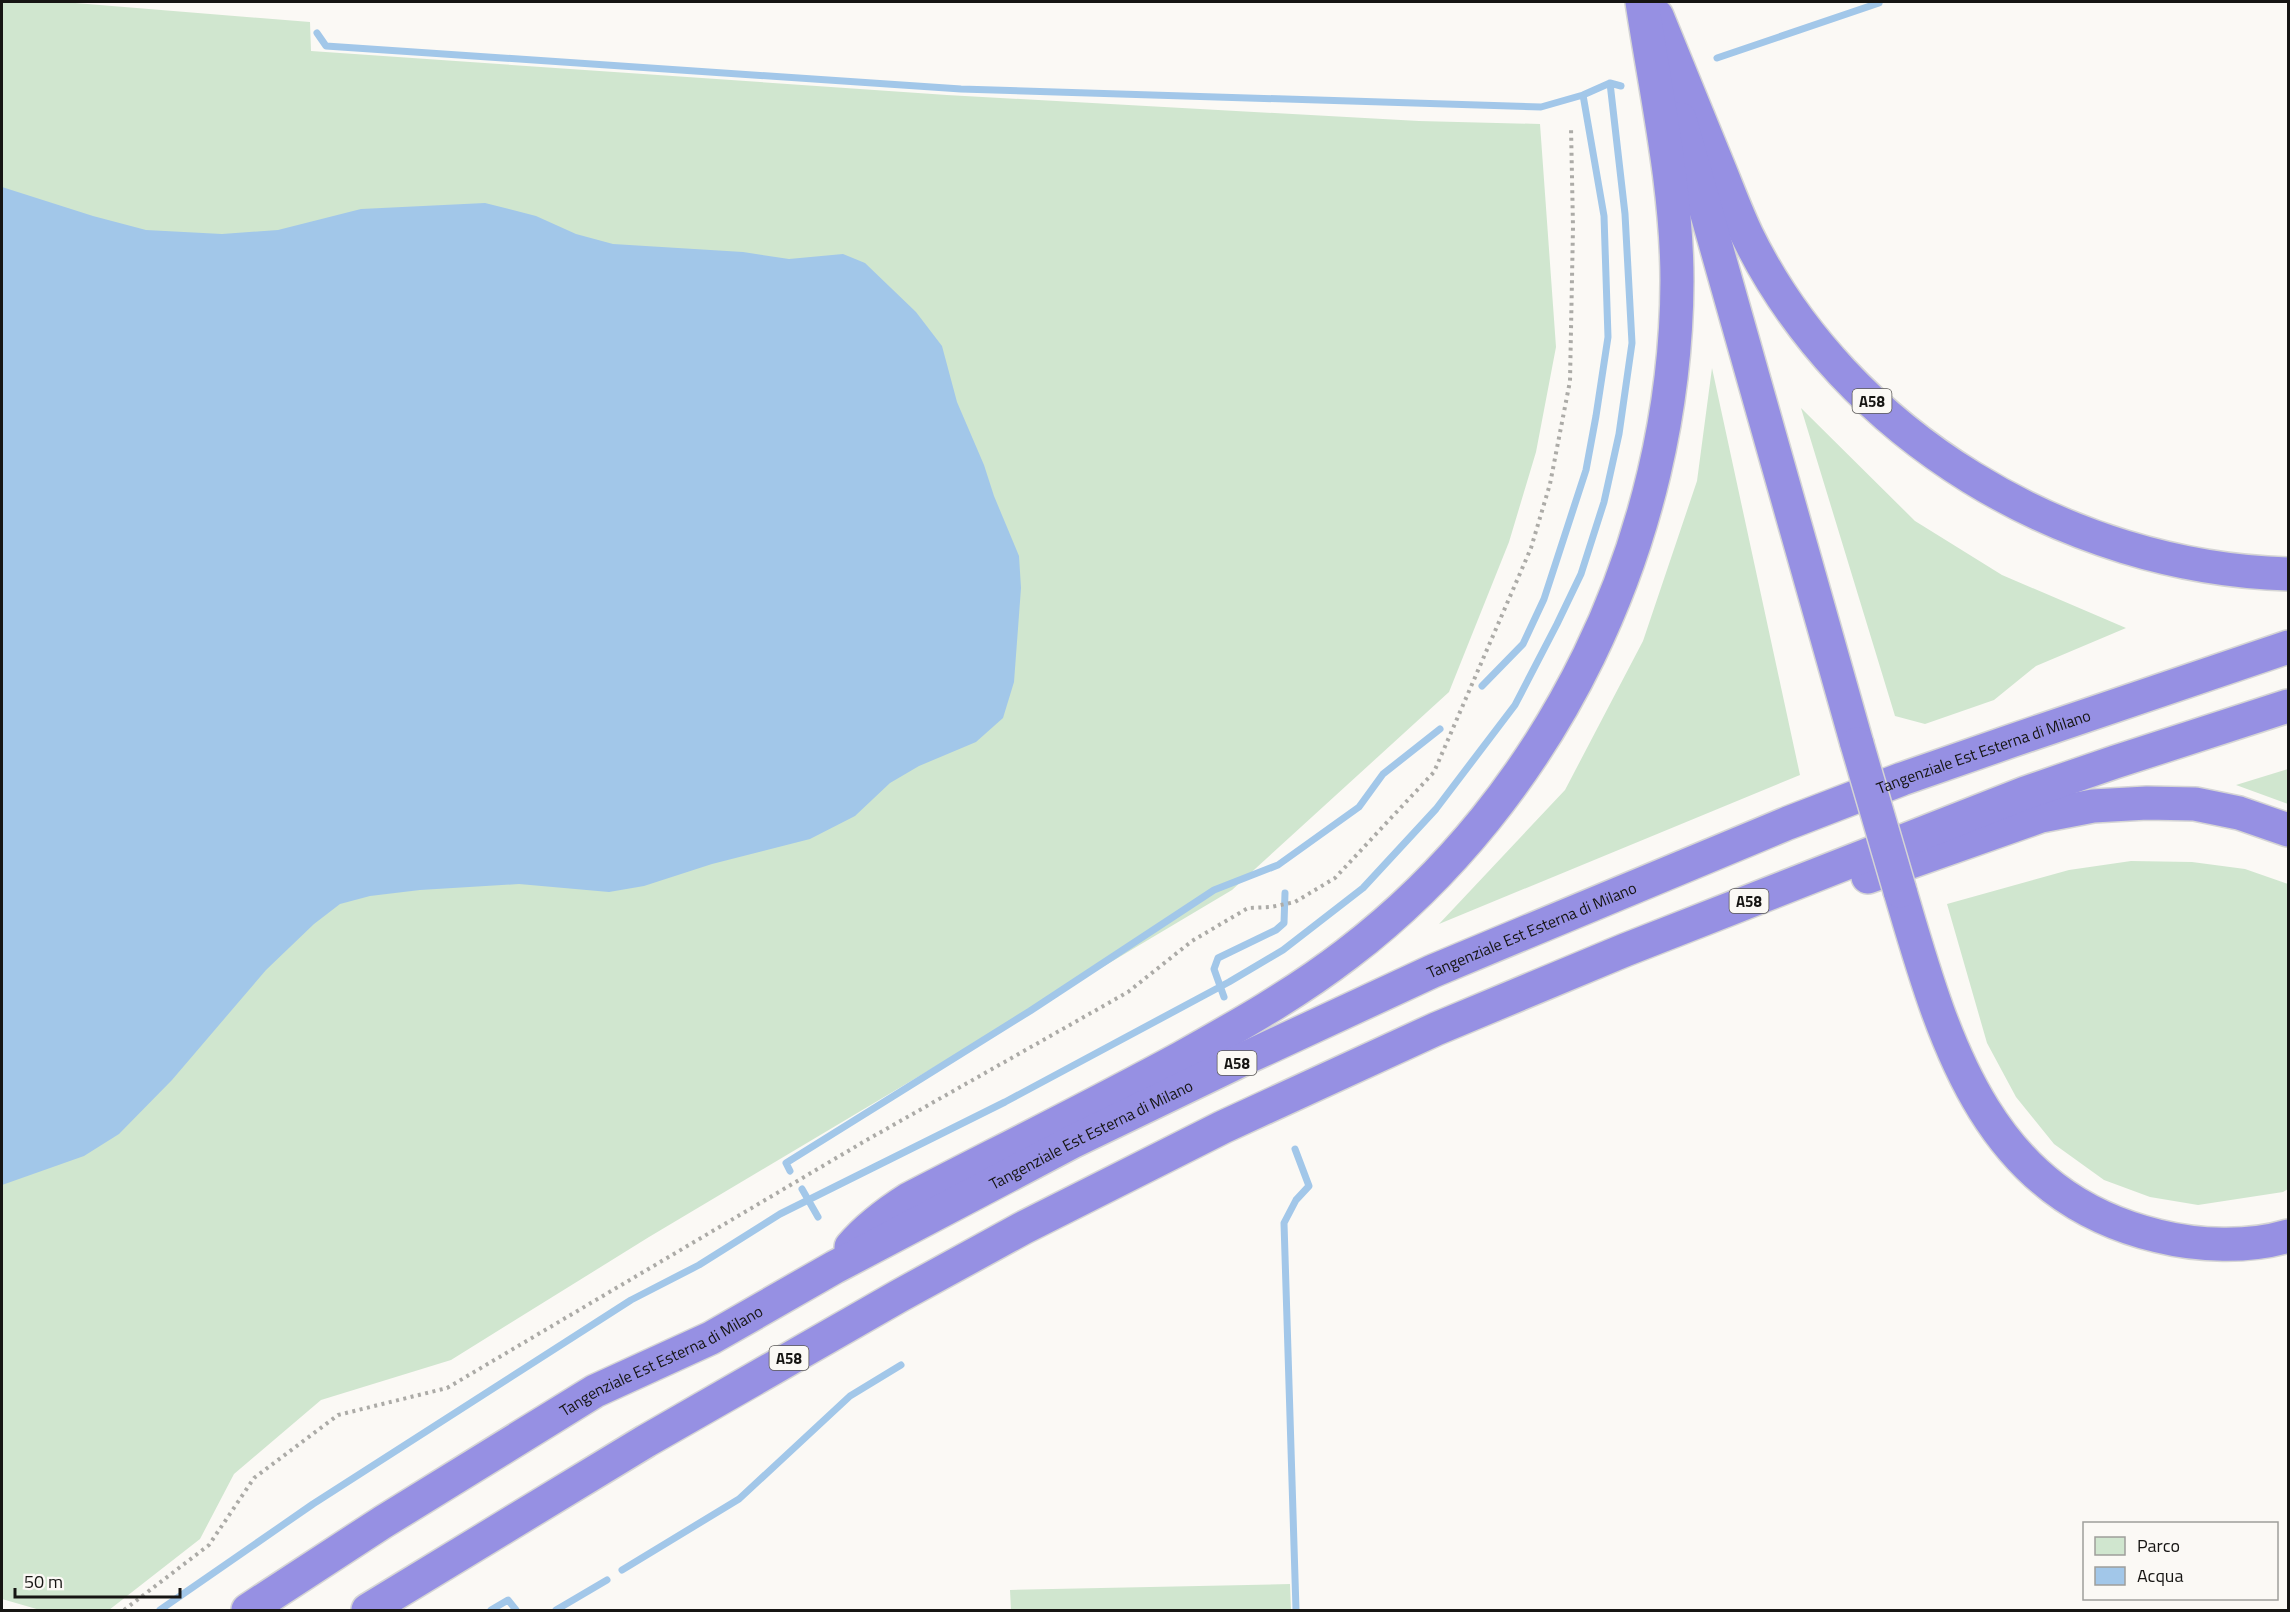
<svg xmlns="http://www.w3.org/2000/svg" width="2290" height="1612" viewBox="0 0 2290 1612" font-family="'Titillium Web',sans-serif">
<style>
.green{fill:#d0e6cf}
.water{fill:#a2c7e9}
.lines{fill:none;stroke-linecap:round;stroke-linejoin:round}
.stream{stroke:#a2c7e9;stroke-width:7}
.highway-casing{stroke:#d5d5d5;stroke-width:36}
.path{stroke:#acaba7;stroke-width:4;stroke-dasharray:3 4.5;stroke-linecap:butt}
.highway{stroke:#9690e3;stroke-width:33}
.highway-bridge-casing{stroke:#d5d5d5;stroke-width:36;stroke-linecap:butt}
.highway-bridge{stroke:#9690e3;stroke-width:33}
.labels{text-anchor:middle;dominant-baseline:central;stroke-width:4.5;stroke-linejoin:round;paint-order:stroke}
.shield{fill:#fbf9f5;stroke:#5b5957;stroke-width:1.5}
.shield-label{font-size:15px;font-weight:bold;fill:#161513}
.street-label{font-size:16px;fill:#161513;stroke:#fbf9f5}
</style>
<rect width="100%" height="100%" fill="#fbf9f5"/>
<path class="green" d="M2 2H63L310 22 311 51 947 95 1419 121 1540 124 1556 347 1536 452 1509 542 1449 692 1232 890 649 1237 451 1360 321 1400 234 1474 200 1539 109 1610H40L2 1599Z
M1712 368 1800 775 1439 924 1565 790 1643 641 1697 481Z
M1801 408 1915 521 2002 575 2126 628 2036 666 1994 700 1925 724 1895 716Z
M2288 769V804L2236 785Z
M2131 861 2192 862 2245 869 2288 884V1189L2283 1192 2198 1205 2150 1197 2104 1180 2054 1144 2016 1097 1987 1043 1947 904 2069 870Z
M1290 1584 1291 1610H1011L1010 1590Z"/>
<path class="water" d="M2 187 93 216 146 230 222 234 278 230 361 209 485 203 536 216 576 234 613 244 743 252 789 259 843 254 865 263 916 312 942 346 957 402 984 465 994 496 1019 556 1021 588 1014 682 1003 718 976 742 919 766 890 783 855 816 810 839 712 864 644 886 609 892 519 884 420 890 370 896 340 904 314 924 266 970 172 1080 119 1134 84 1156 2 1185Z"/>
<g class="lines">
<path class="stream" d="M317 33 326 46 961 89 1541 107 1583 95 1610 83 1621 86
M1717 58 1879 3
M1482 686 1523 644 1544 599 1586 470 1596 416 1608 337 1604 216 1583 95
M1224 997 1214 969 1218 958 1276 930 1284 923 1285 893
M1295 1149 1309 1186 1296 1200 1284 1223 1296 1610
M790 1171 786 1163 1030 1011 1214 890 1278 865 1359 807 1383 774 1440 729
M802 1189 818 1217
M622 1570 739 1499 850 1396 901 1365
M160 1610 313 1504 631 1300 699 1265 780 1214 1005 1102 1229 982 1283 950 1363 888 1436 809 1515 705 1557 624 1581 574 1604 502 1619 434 1632 343 1625 214 1610 83
M491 1610 508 1600 516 1610
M556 1610 607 1580"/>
<g class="highway-casing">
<g id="highway">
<path d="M1657 16C1677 65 1697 114 1717 163 1727 187 1736 212 1747 235 1845 436 2068 568 2288 574"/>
<path d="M1680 119 1857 744"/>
<path d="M1868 877 2041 816 2093 806 2147 803 2195 804 2239 813 2288 830"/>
<path d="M1900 891C1944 1040 1985 1195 2158 1236 2198 1246 2248 1248 2288 1236"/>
<path d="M851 1247C868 1227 887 1213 909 1199 1000 1152 1091 1107 1181 1058 1238 1026 1295 994 1347 954 1553 797 1676 540 1677 281 1677 188 1656 94 1642 2"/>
<path id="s1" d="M248 1610 383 1522 595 1391 711 1338 835 1267 1072 1142 1250 1056 1433 971 1788 823 1902 779 2011 741 2288 647"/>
<path d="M368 1610 646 1441 899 1296 1023 1228 1223 1127 1436 1029 1625 950 2025 793 2115 762 2288 706"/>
</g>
</g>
<path class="path" d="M124 1610 209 1545 254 1478 338 1415 447 1388 865 1141 1128 992 1192 941 1248 908 1271 907 1295 902 1335 878 1434 772 1531 548 1550 484 1570 381 1573 227 1571 127"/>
<use href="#highway" class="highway"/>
<g class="highway-bridge-casing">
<path id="highway-bridge" d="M1857 744 1900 891"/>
</g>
<use href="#highway-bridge" class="highway-bridge"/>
</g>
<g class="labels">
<g class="shield">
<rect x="1852.5" y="389" width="39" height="24" rx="4.5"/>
<rect x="1729.5" y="889" width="39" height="24" rx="4.5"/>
<rect x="1217.5" y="1051" width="39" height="24" rx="4.5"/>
<rect x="769.5" y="1346" width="39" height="24" rx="4.5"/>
</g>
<g class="shield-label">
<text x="1872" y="401">A58</text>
<text x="1749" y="901">A58</text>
<text x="1237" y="1063">A58</text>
<text x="789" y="1358">A58</text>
</g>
<g class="street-label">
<text stroke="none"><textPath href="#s1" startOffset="1941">Tangenziale Est Esterna di Milano</textPath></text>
<text stroke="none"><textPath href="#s1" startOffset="1455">Tangenziale Est Esterna di Milano</textPath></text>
<text stroke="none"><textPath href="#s1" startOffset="969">Tangenziale Est Esterna di Milano</textPath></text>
<text stroke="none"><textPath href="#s1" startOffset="483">Tangenziale Est Esterna di Milano</textPath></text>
</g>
</g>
<rect width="2290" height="1612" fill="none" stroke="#161513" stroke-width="6"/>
<rect x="2083" y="1522" width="195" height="78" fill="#fbf9f5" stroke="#9f9e9b" stroke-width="1.5"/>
<rect x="2095" y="1537" width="30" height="18" fill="#d0e6cf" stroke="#9f9e9b" stroke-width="1.5"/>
<text x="2137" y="1552" font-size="18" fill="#161513">Parco</text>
<rect x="2095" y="1567" width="30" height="18" fill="#a2c7e9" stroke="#9f9e9b" stroke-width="1.5"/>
<text x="2137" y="1582" font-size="18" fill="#161513">Acqua</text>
<path d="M15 1588v9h165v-9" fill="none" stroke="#161513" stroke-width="3"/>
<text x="24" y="1588" font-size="18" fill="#161513" stroke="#fbf9f5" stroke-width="4.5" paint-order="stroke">50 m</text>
</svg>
